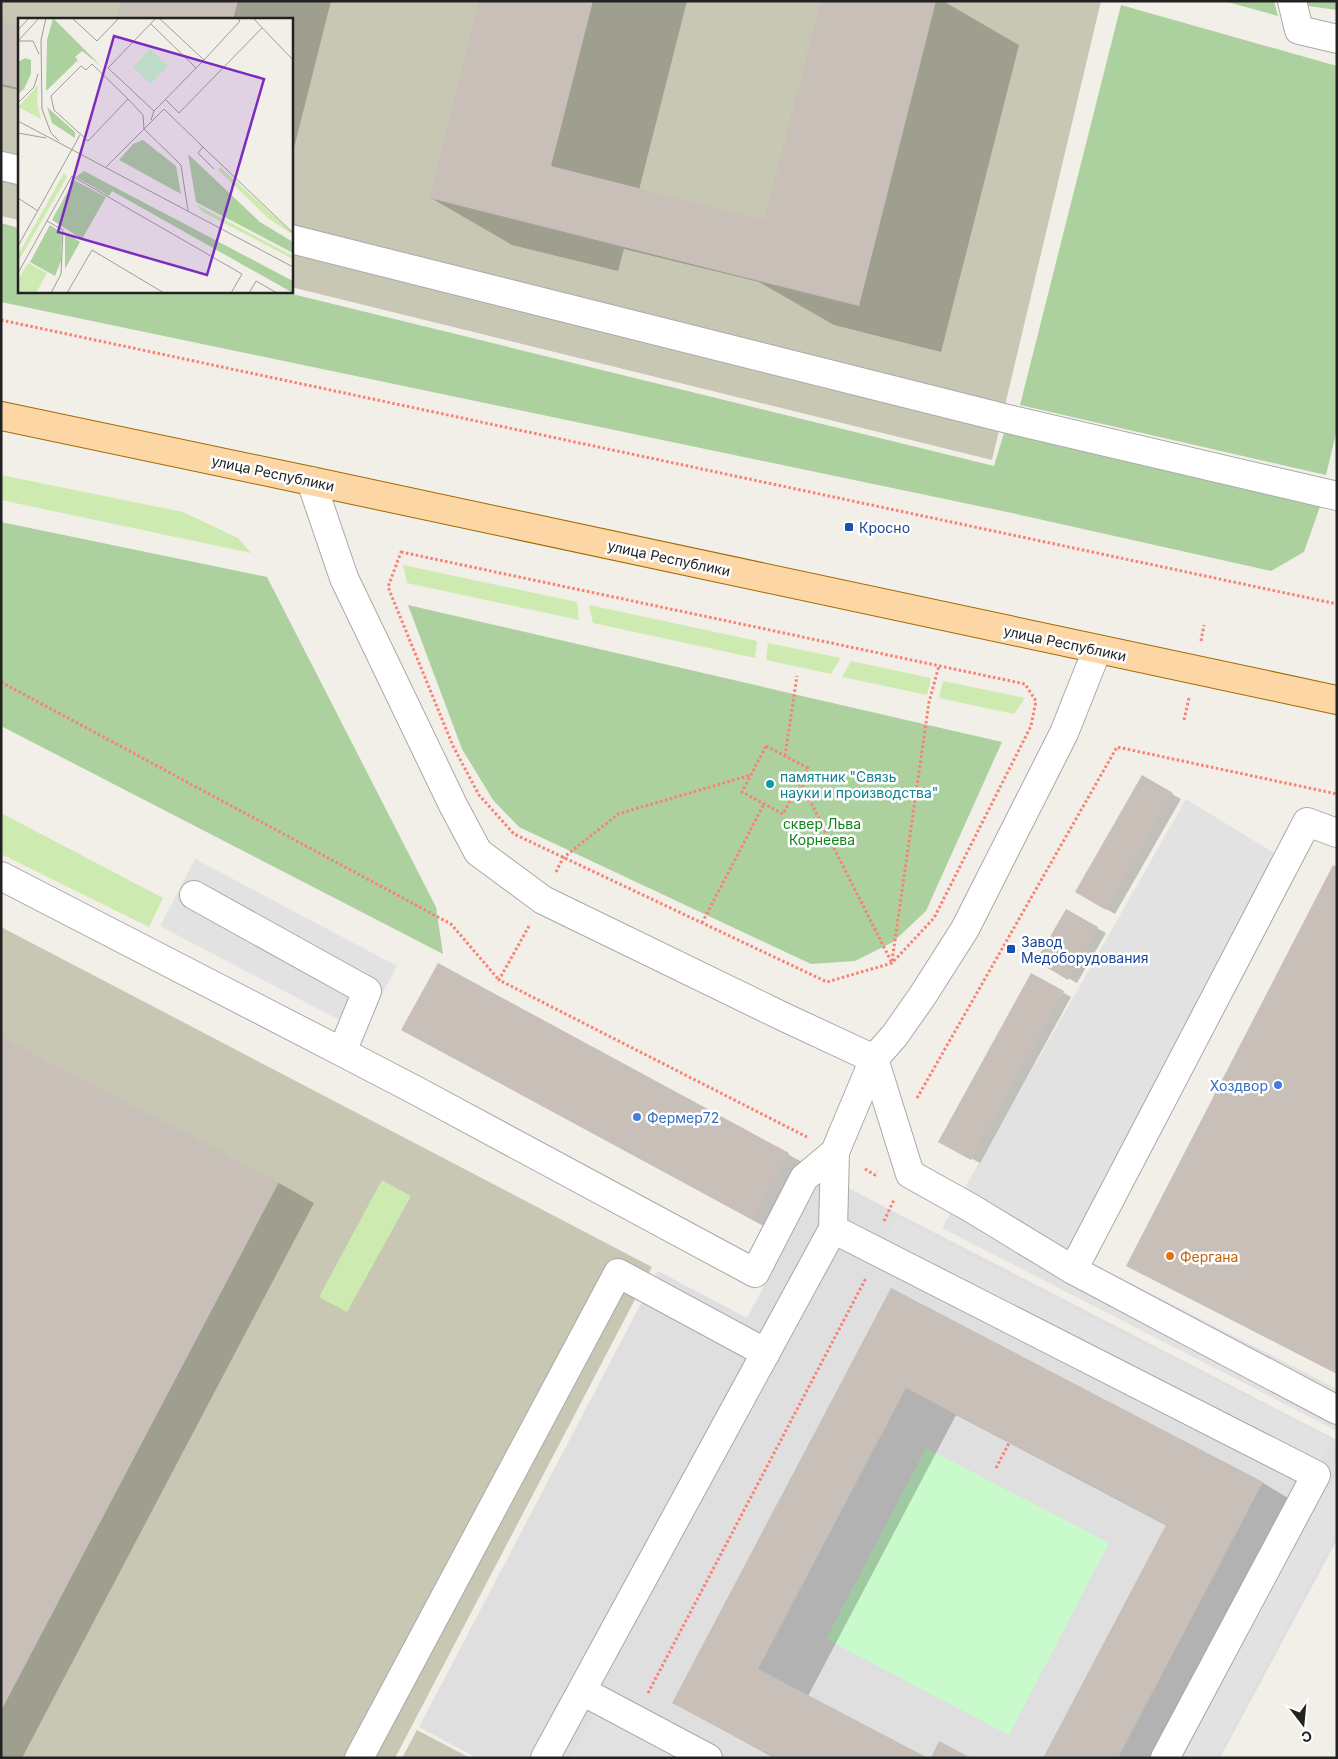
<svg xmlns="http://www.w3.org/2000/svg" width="1338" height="1759" viewBox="0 0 1338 1759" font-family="Inter,sans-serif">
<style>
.residential{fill:#e0dfdf}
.construction{fill:#c7c7b4}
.grass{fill:#cdebb0}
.forest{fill:#add19e}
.park{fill:#c8facc}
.parking{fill:#e2e2e2}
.shadow{fill:#0003}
.building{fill:#c7bfb8}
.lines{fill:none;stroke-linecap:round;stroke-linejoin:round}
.minor-casing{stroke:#a9a9a9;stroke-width:30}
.major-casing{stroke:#a06b00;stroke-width:30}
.path{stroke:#fa8072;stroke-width:3;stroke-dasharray:2.5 2.5;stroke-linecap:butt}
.minor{stroke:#fff;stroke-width:28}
.major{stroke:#fcd6a4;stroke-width:28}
.transit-dot{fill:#1a4fb4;stroke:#fff;stroke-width:2}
.culture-dot{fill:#0f9aa8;stroke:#fff;stroke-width:2}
.shop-dot{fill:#3f7fe0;stroke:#fff;stroke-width:2}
.food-dot{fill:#e8710a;stroke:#fff;stroke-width:2}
.labels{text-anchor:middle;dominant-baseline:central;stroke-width:5;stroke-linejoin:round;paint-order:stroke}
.street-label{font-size:14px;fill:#222;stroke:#fff}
.transit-label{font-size:14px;fill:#164399;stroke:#fff;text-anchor:start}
.culture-label{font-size:14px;fill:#0d838f;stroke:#fff;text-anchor:start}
.park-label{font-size:14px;fill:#0c8416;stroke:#fff}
.shop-label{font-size:14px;fill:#366cbe;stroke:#fff;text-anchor:end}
.food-label{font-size:14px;fill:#c56008;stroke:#fff;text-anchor:start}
.inset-road{fill:none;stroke:#9f9d99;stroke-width:1}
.view{fill:#7b2cbf;fill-opacity:0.15;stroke:#7b2cbf;stroke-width:2.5}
.inset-edge{fill:none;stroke:#222;stroke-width:2.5}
</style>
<rect width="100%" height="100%" fill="#f2efe9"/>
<path class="residential" d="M823 1175 1337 1440V1540L1220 1758H477L419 1727 658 1271 747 1318Z"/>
<path class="construction" d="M1 1H1101L992 460 291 287V19H19V220L1 216Z
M1 927 652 1267 395 1758H1Z
M417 1730 470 1758H402Z"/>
<path class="grass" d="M1 475 183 512 238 538 251 553 1 500Z
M403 565 577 602 579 620 407 583Z
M589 605 757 641 755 658 593 623Z
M768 643 841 658 831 674 766 660Z
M851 661 931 678 927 695 842 677Z
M943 681 1025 698 1014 714 939 698Z
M1 813 163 898 149 927 1 854Z
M382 1180 411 1196 347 1312 319 1297Z"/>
<path class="forest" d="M1224 1H1274L1278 16Z
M1306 1H1337V10L1308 6Z
M1121 5 1337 66V429L1326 475 1020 405Z
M1 223 19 228V291H280L994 466 1007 423 1323 498 1304 552 1271 571 1012 513 1 302Z
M1 522 267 577 436 907 443 954 1 726Z
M408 605 1002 742 926 911 893 942 855 961 811 964 519 827 493 800 462 749Z"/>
<path class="park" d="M926 1448 1109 1543 1009 1735 826 1639Z"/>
<path class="parking" d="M1186 799 1297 867 1090 1262 1337 1389V1431L942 1228Z
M195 859 397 966 362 1032 160 926Z
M896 1218 1331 1439 1315 1470 880 1249Z
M1324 1474 1337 1481V1532L1217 1758H1173Z
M597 1710 687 1758H571Z"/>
<path class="shadow" d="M123 1H331L291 160V19H119Z
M480 1H687L639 190 766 222 821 1H943L1019 45 941 352 834 325 759 282 624 249 618 271 512 245 431 198Z
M1 23 19 27V90L1 86Z
M1142 777 1181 799 1115 914 1076 892Z
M1066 911 1106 933 1077 983 1037 961Z
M439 965 815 1169 780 1235 430 1045Z
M1031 975 1071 997 980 1163 939 1141Z
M1 1038 279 1183 314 1203 22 1758H1Z
M892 1289 1263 1483 1312 1512 1182 1758H1045L1167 1526 956 1415 808 1696 925 1758H774L674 1703Z"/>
<path class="building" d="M122 1H238L233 19H117Z
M479 1H593L551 166 765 220 820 1H936L859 306 429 198Z
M1 22 19 26V88L1 84Z
M1142 775 1173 793 1106 910 1075 892Z
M1333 865 1337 867V1374L1126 1266Z
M1066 909 1098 927 1068 980 1036 961Z
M438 963 789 1153 753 1220 401 1030Z
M1031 973 1064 991 971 1160 938 1142Z
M1 1037 279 1182 1 1711Z
M891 1288 1263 1482 1118 1758H1043L1166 1525 906 1388 758 1669 928 1758H776L672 1703Z
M939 1741 971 1758H931Z"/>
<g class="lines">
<g class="minor-casing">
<path id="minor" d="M1292 1 1299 30 1337 39
M1 166 19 170
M291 239 1008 419 1337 496
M311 481 344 578 453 805 478 852 543 900 786 1018 874 1059 895 1035 923 995 965 929 1064 733 1097 650
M1 876 342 1052
M194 895 367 991 342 1052 415 1090 755 1273 804 1178 835 1152 874 1059
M874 1059 910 1174 971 1208 1073 1270 1337 1410
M833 1229 1316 1475 1165 1758
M1073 1270 1307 822 1337 833
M582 1691 708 1758
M359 1758 618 1273 766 1353
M545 1758 833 1229 835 1152"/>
</g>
<g class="major-casing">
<path id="major" d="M1 416 311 481 1337 700"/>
</g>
<path class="path" d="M1 320 1337 604
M401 552 1025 684 1036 701 1031 726 934 918 892 963 827 982 514 834 479 795 453 746 388 587Z
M1201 641 1204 625
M1 682 451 924 499 980
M1184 720 1189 698
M766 746 808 768 783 814 742 792Z
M785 756 797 676
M800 781 892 963
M556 872 563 858 618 814 751 775
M702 923 764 804
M529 926 499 980 807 1137
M892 961 929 702 939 666
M917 1098 1117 747 1337 794
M865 1169 875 1175 877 1172
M884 1221 894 1200
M996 1468 1009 1443
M648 1693 866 1278"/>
<use href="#minor" class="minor"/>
<use href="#major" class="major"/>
</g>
<g class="transit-dot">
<rect x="844" y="522" width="10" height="10" rx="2.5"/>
<rect x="1006" y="944" width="10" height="10" rx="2.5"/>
</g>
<circle class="culture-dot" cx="770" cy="784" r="5"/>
<g class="shop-dot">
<circle cx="1278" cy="1085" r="5"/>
<circle cx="637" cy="1117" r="5"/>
</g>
<circle class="food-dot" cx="1170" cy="1256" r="5"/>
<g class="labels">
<g class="street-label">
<text transform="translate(273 473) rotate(12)">улица Республики</text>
<text transform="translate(669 558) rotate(12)">улица Республики</text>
<text transform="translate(1065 643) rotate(12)">улица Республики</text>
</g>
<g class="transit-label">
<text x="859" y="527">Кросно</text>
<text x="1021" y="941">Завод<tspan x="1021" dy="16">Медоборудования</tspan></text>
</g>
<g class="culture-label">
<text x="780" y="776">памятник "Связь<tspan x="780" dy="16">науки и производства"</tspan></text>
</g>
<g class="park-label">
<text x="822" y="823">сквер Льва<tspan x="822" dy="16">Корнеева</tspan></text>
</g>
<g class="shop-label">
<text x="1268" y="1085">Хоздвор</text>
<text x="647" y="1117" text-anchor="start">Фермер72</text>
</g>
<g class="food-label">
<text x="1180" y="1256">Фергана</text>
</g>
</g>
<g transform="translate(18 18)">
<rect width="275" height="275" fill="#f2efe9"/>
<path d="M20 67 19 84 23 101 0 89ZM202 149 275 215V217L251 201 200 152ZM46 155 49 159 0 244 1 235ZM179 187 275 238V241L185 194ZM10 245 29 255 18 275H0V262Z" fill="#cdebb0"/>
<path d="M35 0 83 48 64 33 57 39 60 42 28 73 29 22ZM7 40 13 42V56L6 71 0 76V44ZM29 89 57 114V120L34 105ZM125 122 158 148 163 176 101 142 115 126ZM170 136 242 204 275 224V235L178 184ZM66 153 275 263V275L94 173 91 178 58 159ZM56 162 88 179 64 221 34 202ZM32 207 44 215 43 243 37 258 12 244ZM47 214 62 224 47 251Z" fill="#add19e"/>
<path d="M132 31 150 48 132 66 115 49Z" fill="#c8facc"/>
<path class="inset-road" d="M28 0 23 22 24 91 33 115 41 123M54 0 79 23 101 0M235 0 275 42M133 6 178 50M0 12 11 0M1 22 21 0M0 23H15L21 36M186 42 222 3 219 0M110 81 70 123 36 92 33 78 63 48 68 52 74 46 110 81 125 97 126 111M147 81 161 95 244 10M0 85 16 69 20 56M136 93 90 50 138 0M133 102 136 93 186 42 141 0M0 103 275 249M126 111 146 91 185 129 180 135 196 151M0 115 28 120M185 129 275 215M88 149 126 111 163 147 170 193M0 180 20 193M29 203 45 212 43 256 33 275M0 228 62 117M0 255 54 158 224 256 213 275M49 275 74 232 146 275M231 275 238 263 259 275"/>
<path class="view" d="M96 18 246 61 189 257 40 214Z"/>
<rect width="275" height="275" class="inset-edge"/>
</g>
<rect width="1338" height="1759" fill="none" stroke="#222222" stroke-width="5"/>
<g transform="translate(1303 1724) rotate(164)" stroke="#ffffff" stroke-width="4" paint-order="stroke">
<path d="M0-4L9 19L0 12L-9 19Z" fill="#222222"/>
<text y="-8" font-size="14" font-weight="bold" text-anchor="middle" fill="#222222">С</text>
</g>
</svg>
